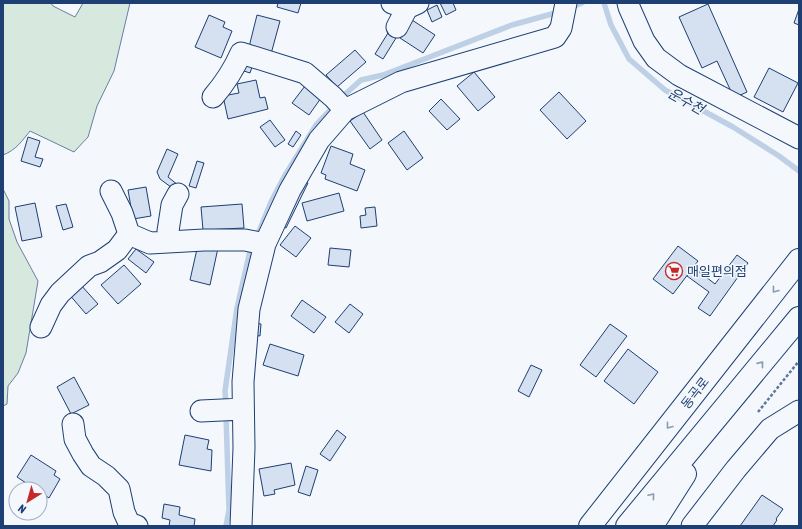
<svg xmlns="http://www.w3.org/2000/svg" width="802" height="529" viewBox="0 0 802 529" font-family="'Asap Condensed','Noto Sans KR',sans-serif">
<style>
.green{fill:#d7e8df;stroke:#687fa3}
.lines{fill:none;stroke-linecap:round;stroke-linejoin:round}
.stream{stroke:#bed0e5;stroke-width:5.5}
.building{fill:#d5e0f0;stroke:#1d3f73}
.minor-casing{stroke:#1d3f73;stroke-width:23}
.major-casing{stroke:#1d3f73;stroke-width:24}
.path{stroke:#5e769c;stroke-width:2.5;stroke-dasharray:3 2;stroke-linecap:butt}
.minor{stroke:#f4f7fb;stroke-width:21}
.major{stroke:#f4f7fb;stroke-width:22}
.oneway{stroke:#889bb7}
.labels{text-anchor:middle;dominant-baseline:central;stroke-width:3;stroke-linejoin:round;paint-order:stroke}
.poi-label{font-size:13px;fill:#1d3f73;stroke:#f4f7fb;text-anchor:start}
.street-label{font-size:13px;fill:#1d3f73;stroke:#f4f7fb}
.water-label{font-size:14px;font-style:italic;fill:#1d3f73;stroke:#f4f7fb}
</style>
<rect width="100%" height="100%" fill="#f4f7fb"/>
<path class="green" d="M3 3H51L53 6 75 17 83 3H130L114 71 97 106 88 137 74 152 30 131C22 141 16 150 3 155Z
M3 189 9 201V219L17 242 38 281 26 353 18 373 8 386 7 404 3 406Z"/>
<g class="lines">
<path class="stream" d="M604 3 611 25 629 59 665 90 733 127 779 156 799 171
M569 8 582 3
M341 98 361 80 383 75 409 65 512 25 559 12
M258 234 271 202 284 177 316 125 335 105
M226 406 225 391 237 308 250 251 253 245
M226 415 229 510 226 526"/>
</g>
<path class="building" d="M278 3H301L298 13 277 7Z
M440 3H453L456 10 446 15Z
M708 4 747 92 734 98 717 61 702 68 679 17Z
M437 5 442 17 432 22 427 10Z
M799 9V25L794 23Z
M209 15 225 22 223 27 232 31 221 58 195 47Z
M257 15 280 21 271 54 249 47Z
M412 20 435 35 423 53 400 38Z
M388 33 396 38 383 59 375 54Z
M355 50 366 62 337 87 326 75Z
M244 62 253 64 250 73 241 70Z
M769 68 798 83 783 112 754 97Z
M474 72 495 97 478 111 457 86Z
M256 80 260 98 265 97 268 109 228 119 223 96 239 93 237 84Z
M305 86 321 98 309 115 292 103Z
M559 92 586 121 567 139 540 110Z
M441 99 460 119 447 130 429 111Z
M363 112 382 140 370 149 350 121Z
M270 120 285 140 275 147 260 127Z
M296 131 301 135 293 147 288 144Z
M404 131 423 158 407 170 388 143Z
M28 137 40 141 35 157 43 159 40 167 21 161Z
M331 146 353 154 350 164 365 170 357 191 325 179 326 175 321 173Z
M167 149 178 154 168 177 178 185 175 190 160 179 157 172Z
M197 161 204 163 196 188 189 186Z
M301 179 308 183 286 228 278 225Z
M146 187 151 216 133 219 128 190Z
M339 193 344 211 307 221 302 203Z
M35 203 42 237 22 241 15 207Z
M66 204 73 227 63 230 56 206Z
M242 204 244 228 203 230 201 207Z
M375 207 377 226 361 228 360 216 366 215 365 208Z
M295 226 311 238 296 257 280 245Z
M678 246 698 261 673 294 653 279Z
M218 248 210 285 190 280 197 249Z
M330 248 351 250 349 267 328 265Z
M136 249 154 262 146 273 128 259Z
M737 255 748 263 710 316 698 308 709 292 687 276 693 267 715 284Z
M124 265 141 284 118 304 101 285Z
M80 284 98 304 86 314 68 293Z
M302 300 326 317 314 333 291 316Z
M350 304 363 314 349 333 335 322Z
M255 323 261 324 260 336 253 335Z
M610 324 627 336 596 377 580 365Z
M270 344 304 355 298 376 263 365Z
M628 349 658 372 634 404 604 381Z
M531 365 542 370 529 397 518 391Z
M74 377 89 405 71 414 57 387Z
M337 430 346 437 330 461 320 454Z
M185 435 209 440 207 449 212 450 211 471 179 465Z
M31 455 56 471 54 475 60 479 49 498 40 492V489H35L17 477Z
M291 463 295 485 274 490 275 494 264 496 259 469Z
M306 466 318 470 310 496 298 492Z
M762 495 783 509 776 519 777 520 773 526H740Z
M164 504 180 507 179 515 195 519 194 526H169L170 520 162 518Z"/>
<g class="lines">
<g class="minor-casing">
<path id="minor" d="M392 3 407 8 418 3
M628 3 629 7 644 41 656 58 679 75 799 138
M397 27 407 8
M213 97C225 83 234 69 241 53L305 73 333 97 345 110
M111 191 122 213 129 234 150 243 204 240H245L265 244
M169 242 168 231 172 205 178 194
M41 327 51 305 60 293 89 266 100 262 117 250 129 234
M201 411 243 409
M73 424 75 439 83 454 91 466 106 476 119 489 124 512 129 523 137 526
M241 526 244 448 243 382 249 309 265 244 290 190 319 140 345 110 401 82 555 37 561 28 566 3
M692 526 736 469 770 429 799 411"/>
</g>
<g class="major-casing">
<path id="major" d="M590 526 799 260
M627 526 799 318
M652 526 685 474"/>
</g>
<path class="path" d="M758 412 799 361"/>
<use href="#minor" class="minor"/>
<use href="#major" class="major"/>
</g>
<defs><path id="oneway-chevron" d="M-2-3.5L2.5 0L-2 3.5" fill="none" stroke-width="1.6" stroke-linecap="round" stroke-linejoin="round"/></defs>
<g class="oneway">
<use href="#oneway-chevron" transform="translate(775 290) rotate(128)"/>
<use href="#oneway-chevron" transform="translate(761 364) rotate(-51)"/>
<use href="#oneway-chevron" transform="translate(669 426) rotate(128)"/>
<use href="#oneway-chevron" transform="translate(652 496) rotate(-50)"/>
</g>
<defs>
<g id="supermarket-ring" transform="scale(0.9)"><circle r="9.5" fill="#f4f7fb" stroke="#c62828" stroke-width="1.5"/><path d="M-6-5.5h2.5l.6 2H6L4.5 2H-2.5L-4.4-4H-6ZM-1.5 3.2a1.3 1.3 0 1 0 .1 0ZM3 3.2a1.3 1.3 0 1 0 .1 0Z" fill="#c62828"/></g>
</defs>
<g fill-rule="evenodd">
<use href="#supermarket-ring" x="674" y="271"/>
</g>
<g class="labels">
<g class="poi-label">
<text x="687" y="271">매일편의점</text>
</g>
<g class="street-label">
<text transform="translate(695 393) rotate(-52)">동곡로</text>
</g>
<g class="water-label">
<text transform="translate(686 101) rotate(29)">운수천</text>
</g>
</g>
<rect width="802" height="529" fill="none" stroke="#1d3f73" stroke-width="8"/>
<g transform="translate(28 501) rotate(217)"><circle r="19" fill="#f4f7fb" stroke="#9eadc5"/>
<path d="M0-3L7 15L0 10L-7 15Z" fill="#c62828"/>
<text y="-6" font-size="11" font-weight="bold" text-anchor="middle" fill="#1d3f73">N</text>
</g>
</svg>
